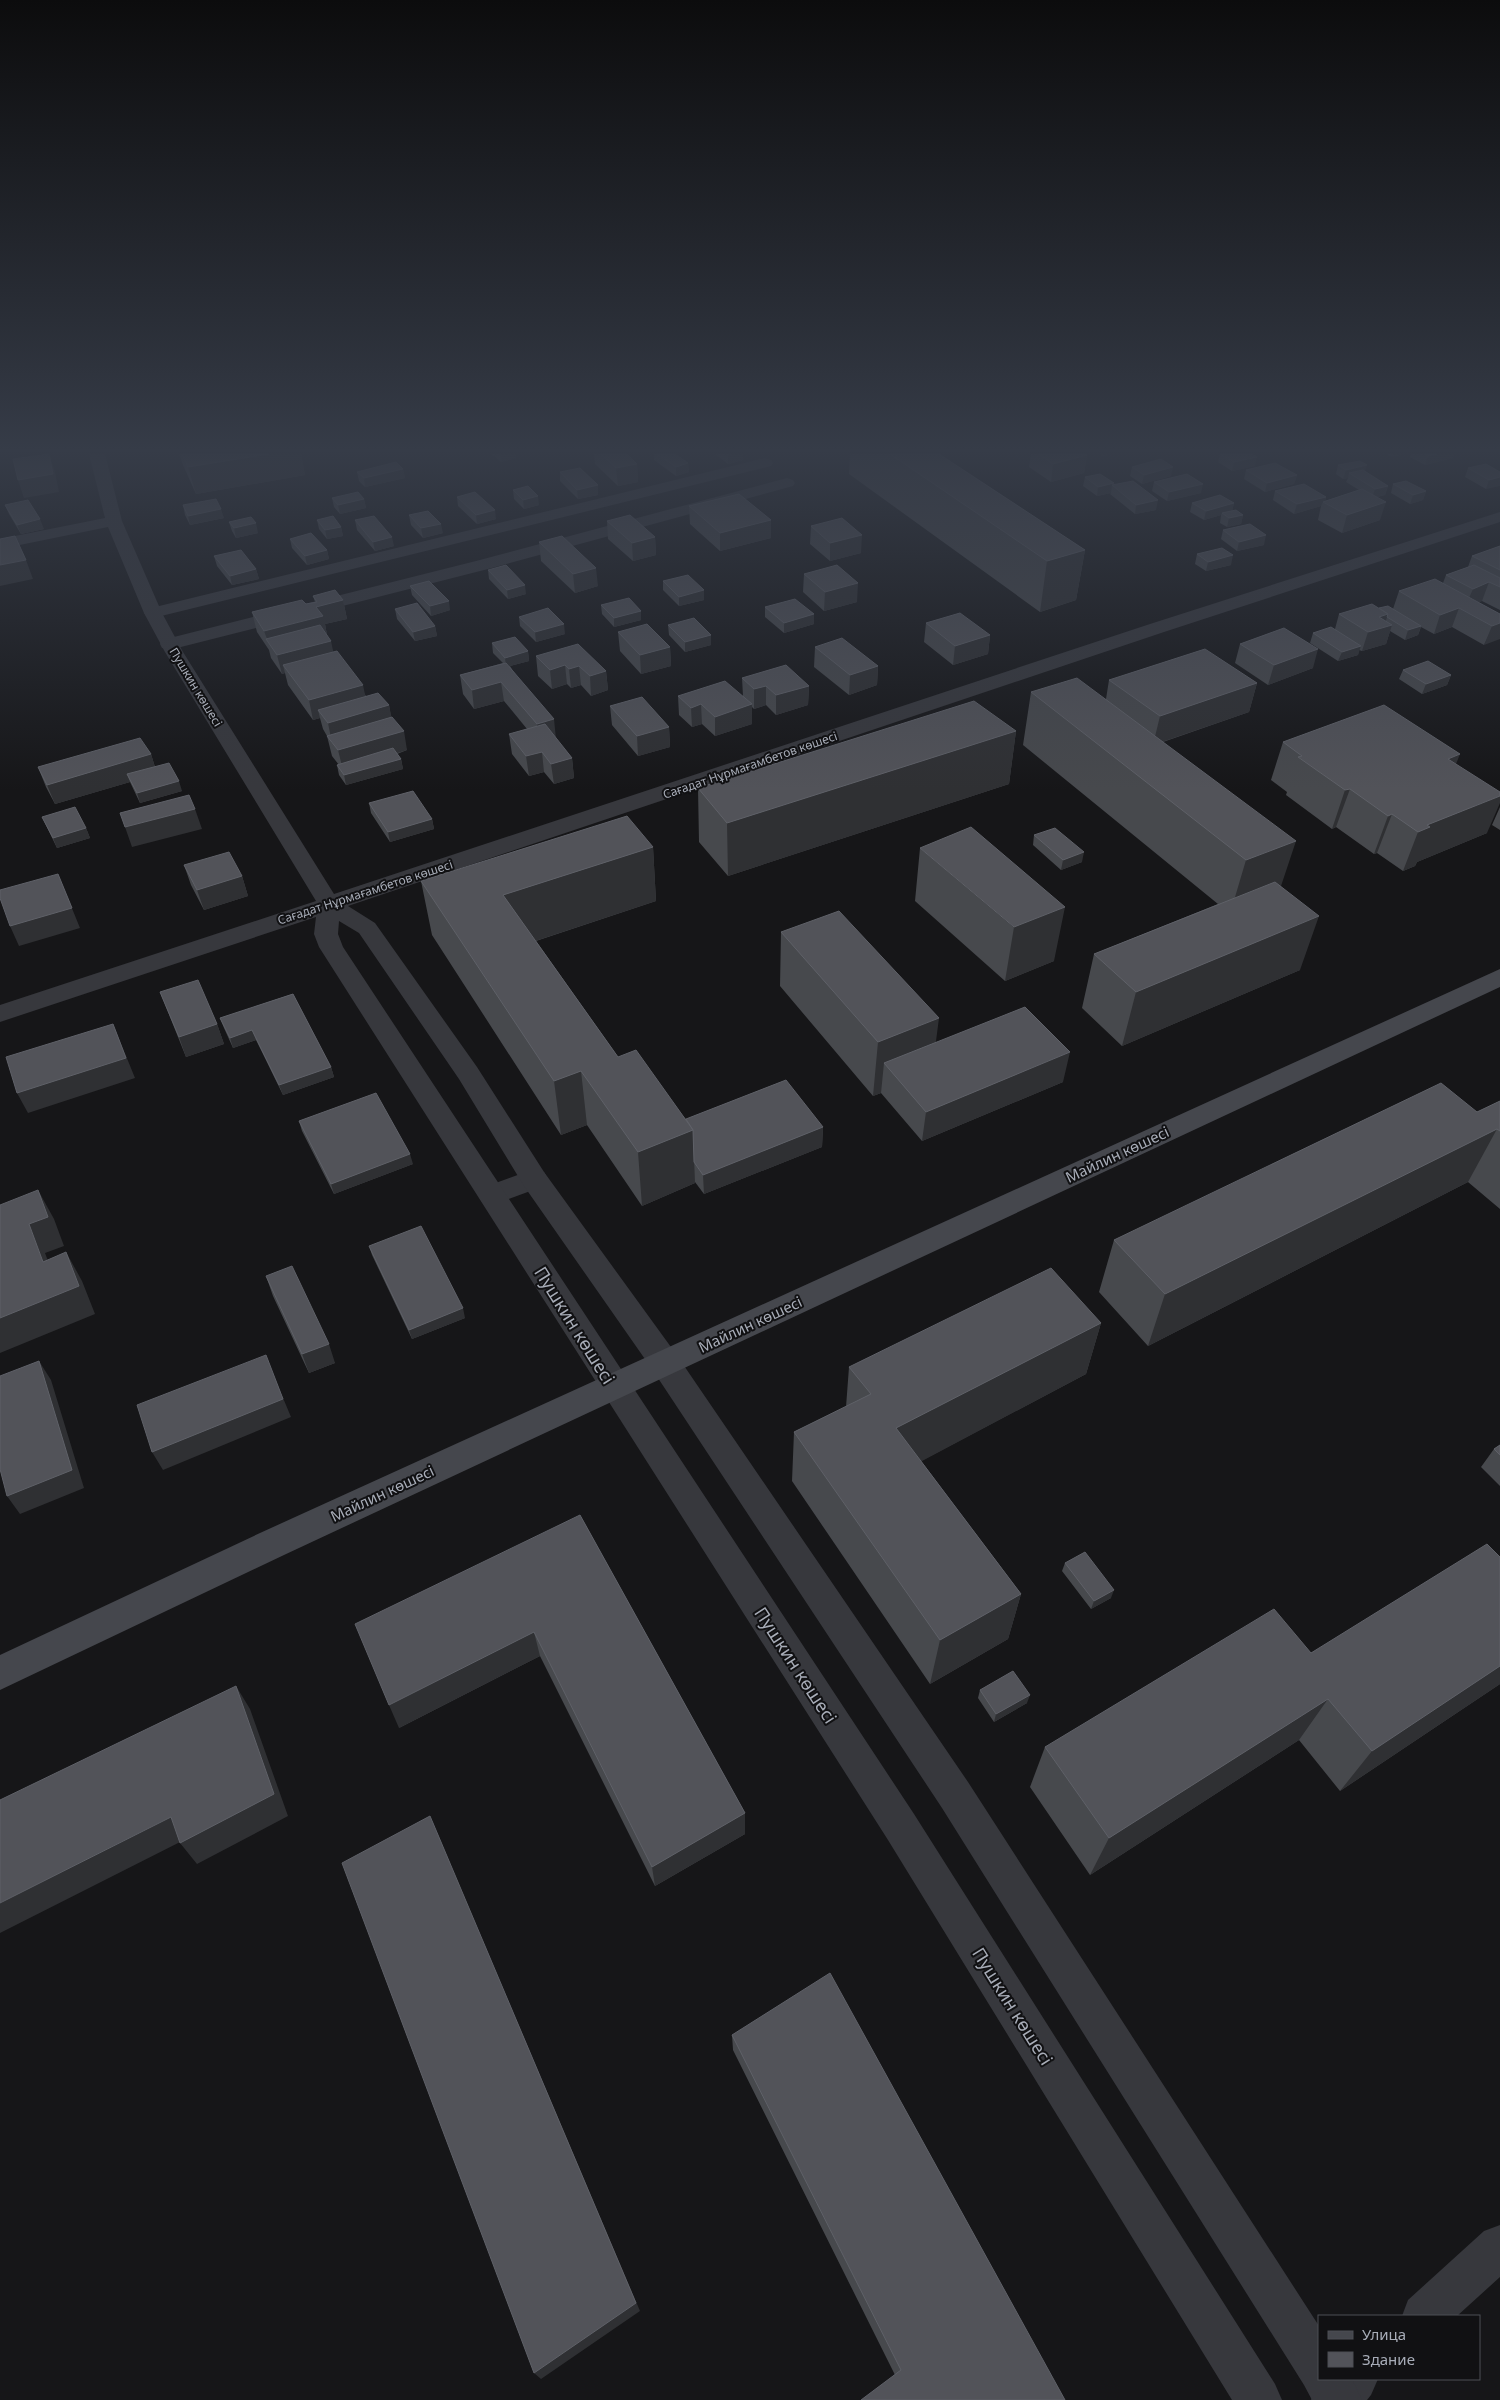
<svg xmlns="http://www.w3.org/2000/svg" width="1500" height="2400" viewBox="0 0 1500 2400" font-family="'Noto Sans',sans-serif">
<style>
.lines{fill:none;stroke-linecap:round;stroke-linejoin:round}
.minor{fill:#37383d;fill-rule:evenodd}
.tertiary{fill:#37383d;fill-rule:evenodd}
.secondary{fill:#45474d;fill-rule:evenodd}
.wall{fill:#47494d}
.shaded-wall{fill:#2f3033}
.building{fill:#525359;stroke:#5f6168}
.labels{text-anchor:middle;dominant-baseline:central;stroke-width:4;stroke-linejoin:round;paint-order:stroke}
.far-street-label{font-size:12px;fill:#a8adb8;stroke:#111113}
.street-label{font-size:15px;fill:#a8adb8;stroke:#111113}
.near-street-label{font-size:18px;fill:#a8adb8;stroke:#111113}
</style>
<rect width="100%" height="100%" fill="#161618"/>
<g class="lines">
<path class="minor" d="M765 458 771 460 773 463 771 466 153 618 147 617 144 613 147 609Z
M787 478 793 480 795 483 793 486 488 569 169 650 162 648 160 644 162 640 476 561Z
M534 1169 544 1172 548 1179 544 1186 492 1205 482 1202 478 1195 482 1188Z
M1500 2225V2277L1457 2316H1402L1408 2300 1484 2231Z
M1322 2379H1378L1371 2395 1367 2400H1311L1318 2384Z"/>
<path class="tertiary" d="M89 454H105L122 521 162 613 183 652 334 894 1150 624 1500 512V522L1164 632 348 906 375 923 477 1067 544 1172 676 1354 968 1782 1319 2326V2379H1352L1362 2400H1312L1304 2385 942 1808 654 1372 524 1186 459 1079 359 933 339 921 338 934 343 947 914 1814 1275 2384 1282 2400H1232L888 1840 319 947 314 934 316 917 0 1022V1005L316 901 165 652 144 613 108 527 0 549V539L105 518Z"/>
<path class="secondary" d="M1500 969V987L284 1555 0 1690V1655L260 1533Z"/>
</g>
<path class="wall" d="M179 454H301L305 475 196 494 183 465Z
M492 454H515L516 458 501 462Z
M594 454H627L637 464 638 482 618 486 595 464Z
M654 454H675L688 463 689 472 676 476 654 460Z
M715 454H743V460L728 464Z
M850 454H939L1085 550 1076 600 1040 612 849 474Z
M1031 454H1084L1087 455 1084 473 1051 482 1029 467Z
M1220 454 1255 466 1232 471 1218 462Z
M1386 454H1404L1392 457Z
M1411 454H1454L1453 458 1425 465 1410 457Z
M1338 465 1365 472 1388 486 1385 495 1377 497 1380 520 1342 533 1318 520 1321 506 1294 514 1273 500 1275 491 1326 497 1325 501 1359 490 1346 482 1348 478 1343 479 1336 474Z
M1132 467 1171 476 1142 484 1130 476Z
M1468 468 1500 472 1486 489 1465 477Z
M403 469 405 478 365 487 359 481 357 472Z
M1246 470 1297 475 1294 484 1265 492 1244 479Z
M560 472 598 485V495L578 499 560 481Z
M1085 477 1114 483 1113 485 1156 510 1135 514 1110 494 1111 493 1097 496 1083 486Z
M1154 482 1201 493 1167 501 1152 491Z
M1393 484 1426 491 1423 500 1410 504 1391 493Z
M513 490 539 505 524 509 514 499Z
M457 497 496 519 477 524 458 506Z
M332 498 364 499 366 508 340 514 334 507Z
M1192 503H1234L1232 511 1243 515 1241 524 1227 527 1220 523 1221 515 1204 520 1190 512Z
M5 505 44 529 21 534 9 514Z
M183 505 224 518 190 525 185 515Z
M689 506 771 520V538L720 551 690 524Z
M409 515 443 533 423 538 411 525Z
M317 520 341 527 343 536 327 539 319 529Z
M355 520 394 546 375 551 357 530Z
M607 521 655 537 656 555 633 561 608 539Z
M229 522 258 533 236 538 232 531Z
M811 526 861 553 830 561 810 544Z
M1223 530 1264 545 1237 551 1221 539Z
M290 539 327 550 329 559 307 565 292 548Z
M539 542 598 586 575 593 541 561Z
M1500 546V610L1482 601 1478 602 1500 614 1484 645 1452 627 1434 634 1421 627 1418 635 1405 640 1390 631 1386 644 1362 651 1359 650 1358 655 1338 661 1310 643 1313 633 1335 629 1339 614 1393 609 1399 591 1443 583 1446 575 1468 567 1472 556Z
M1197 554 1231 565 1206 571 1195 564Z
M214 556 256 569 259 579 232 585 217 566Z
M488 570 526 594 508 599 489 579Z
M804 574 857 602 824 611 803 592Z
M663 581 704 600 679 606 663 590Z
M410 586 450 610 431 616 412 595Z
M313 596 343 600 347 619 325 624 327 635 333 652 366 696 389 705 391 717 407 750 397 754 401 759 403 769 346 785 339 775 337 765H339L332 756 327 736 323 729 320 718 313 720 288 685 285 673 282 674 271 658 269 650 257 632 252 612 306 604 315 602Z
M601 605 641 611V620L614 627 602 614Z
M765 607 814 614V624L784 633 765 617Z
M395 609 435 626 437 636 415 641 397 619Z
M519 617 565 634 536 642 520 626Z
M926 623 990 635 988 654 953 665 924 642Z
M668 625 711 635V645L685 652 669 635Z
M618 632 670 647 671 666 641 674 620 651Z
M492 643 528 651 529 661 510 666 556 739 572 758 574 778 554 784 544 772 529 776 512 754 509 734 527 729 504 701 474 709 463 694 460 675 503 663 493 653Z
M1240 644 1313 668 1268 685 1235 663Z
M815 647 878 666 877 685 849 695 814 667Z
M536 656 606 671 608 690 591 696 581 685 571 688 567 684 552 689 538 676Z
M1403 670 1451 675 1447 685 1422 694 1399 679Z
M742 678 809 686 808 705 776 715 766 705 754 709 752 707V724L715 736 702 724 692 727 679 715 678 696H743Z
M1109 680 1257 683 1249 712 1163 742 1281 886 1300 970 1122 1046 1082 1008 1094 954 1218 904 1023 745 1031 692 1106 699Z
M610 706 669 727 670 747 638 756 612 725Z
M1016 731 1009 784 728 876 699 842 698 788Z
M1283 742 1456 764 1487 833 1417 862 1415 866 1403 871 1377 853 1374 854 1336 827 1332 829 1286 795 1287 792 1271 780Z
M151 754 155 767 182 791 140 803 130 782 55 804 46 787 38 767Z
M369 803 432 819 434 829 390 842 371 813Z
M1500 807V830L1492 825Z
M42 817 86 828 90 838 57 848Z
M1034 835 1082 862 1061 870 1033 845Z
M653 847 656 901 536 941 618 1057 686 1119 823 1127 822 1147 704 1194 695 1182V1183L642 1206 587 1125 561 1135 432 935 421 881Z
M920 848 1054 961 1005 981 915 901Z
M184 865 242 876 248 896 204 910 191 885Z
M781 932 936 1042 1063 1082 922 1141 881 1093 873 1096 780 986Z
M160 992 217 1024 224 1044 186 1057Z
M293 994 331 1067 334 1077 283 1095 256 1040 233 1048 224 1028 220 1018Z
M1500 1101V1209L1468 1182 1148 1346 1099 1292 1114 1240 1477 1112Z
M299 1121 413 1164 334 1194 302 1131Z
M369 1246 465 1318 412 1339 372 1255Z
M266 1276 335 1363 309 1373 273 1296Z
M1101 1323 1086 1374 921 1461 1021 1594 1008 1639 930 1684 792 1481 794 1432 846 1407 849 1367Z
M1500 1445V1486L1481 1467 1494 1449Z
M580 1515 745 1813V1834L655 1886 540 1656 399 1728Z
M1500 1557V1684L1340 1791 1299 1740 1090 1875 1030 1787 1045 1747 1311 1653Z
M1065 1563 1111 1598 1091 1609 1062 1571Z
M980 1690 1027 1703 994 1722 978 1698Z
M732 2035 1065 2400 895 2375 733 2050Z"/>
<path class="shaded-wall" d="M49 454 55 472 59 492 24 498 18 480Z
M269 454H301L305 475 196 494 188 467Z
M500 454H515L516 458 501 462Z
M734 454H743V460L728 464V455Z
M1101 454H1112L1101 457Z
M1393 454H1404L1392 457Z
M1437 454H1454L1453 458 1425 465 1428 456Z
M1087 455 1084 473 1051 482 1053 464Z
M1257 457 1255 466 1232 471 1234 462Z
M688 463 689 472 676 476V467Z
M637 464 638 482 618 486 616 468Z
M1367 465 1364 474 1349 473 1348 478 1343 479 1346 470Z
M1173 467 1171 476 1142 484 1144 475Z
M403 469 405 478 365 487 364 478Z
M1297 475 1294 484 1265 492 1267 483Z
M1500 477V486L1486 489 1489 480Z
M1114 483 1113 486 1112 485 1111 493 1097 496 1098 487Z
M1203 484 1201 493 1167 501 1169 492Z
M598 485V495L578 499 577 490Z
M1388 486 1385 495 1372 498 1375 489Z
M1426 491 1423 500 1410 504 1413 495Z
M538 496 539 505 524 509 523 500Z
M1326 497 1325 503 1323 502 1321 506 1294 514 1297 504Z
M364 499 366 508 340 514 338 505Z
M1158 500 1156 510 1135 514 1136 505Z
M1386 502 1380 520 1342 533 1347 515Z
M1234 503 1232 512 1222 513 1221 515 1204 520 1206 511Z
M221 509 224 518 190 525 188 516Z
M495 510 496 519 477 524 476 515Z
M1243 515 1241 524 1227 527 1229 518Z
M40 519 44 529 21 534 17 525Z
M771 520V538L720 551V533Z
M256 523 258 533 236 538 234 528Z
M441 524 443 533 423 538 421 528Z
M341 527 343 536 327 539 325 530Z
M862 535 861 553 830 561V543Z
M1266 535 1264 545 1237 551 1239 542Z
M392 537 394 546 375 551 373 542Z
M655 537 656 555 633 561 632 543Z
M327 550 329 559 307 565 305 556Z
M1085 550 1076 600 1040 612 1047 561Z
M1233 555 1231 565 1206 571 1208 562Z
M26 560 33 579 0 586V565Z
M596 568 598 586 575 593 573 574Z
M256 569 259 579 232 585 230 576Z
M1489 582 1482 601 1465 607 1473 589Z
M858 583 857 602 824 611 825 592Z
M525 585 526 594 508 599 507 590Z
M704 590V600L679 606V597Z
M343 600 347 619 325 624 327 635 267 639 264 631 316 607Z
M449 601 450 610 431 616 430 606Z
M1459 608 1452 627 1434 634 1440 615Z
M641 611V620L614 627V618Z
M814 614V624L784 633V623Z
M1388 614 1384 627 1392 625 1386 644 1362 651 1368 632 1379 617Z
M1500 623V639L1484 645 1492 626Z
M564 624 565 634 536 642 535 632Z
M435 626 437 636 415 641 413 632Z
M1421 626 1418 635 1405 640 1408 630Z
M711 635V645L685 652V642Z
M990 635 988 654 953 665 955 646Z
M331 641 335 660 283 665 285 673 282 674 277 655Z
M1361 646 1358 655 1338 661 1342 652Z
M670 647 671 666 641 674 640 655Z
M1318 649 1313 668 1268 685 1274 665Z
M528 651 529 661 506 667 505 658Z
M565 665 567 684 552 689 550 670Z
M579 666 581 685 571 688 569 669Z
M878 666 877 685 849 695 850 675Z
M606 671 608 690 591 696 590 676Z
M1451 675 1447 685 1422 694 1426 684Z
M501 682 504 701 474 709 472 690Z
M1257 683 1249 712 1153 745 1160 716Z
M363 685 367 704 318 710 320 718 313 720 309 700Z
M766 686V705L754 709V689Z
M809 686 808 705 776 715V695Z
M701 704 702 724 692 727 691 708Z
M752 704V724L715 736V717Z
M389 705 393 725 332 743 328 723Z
M554 719 556 739 539 744 537 724Z
M669 727 670 747 638 756 637 736Z
M404 731 407 750 343 770 338 750Z
M1016 731 1009 784 728 876 727 823Z
M542 752 544 772 529 776 526 756Z
M151 754 157 774H127L130 782 55 804 47 785Z
M1460 754 1445 792 1448 759Z
M572 758 574 778 554 784 551 764Z
M401 759 403 769 346 785 344 775Z
M179 781 182 791 140 803 137 793Z
M1350 789 1336 827 1332 829 1345 790Z
M1500 796V803L1487 833 1417 862 1415 866 1403 871 1418 832 1427 825Z
M195 809 202 829 132 847 125 827Z
M1392 814 1377 853 1374 854 1388 816Z
M432 819 434 829 390 842 388 832Z
M86 828 90 838 57 848 53 838Z
M1296 841 1278 895 1230 914 1246 860Z
M653 847 656 901 511 949 503 895Z
M1084 852 1082 862 1061 870 1063 860Z
M58 874 80 928 19 946 10 926Z
M242 876 248 896 204 910 197 890Z
M1065 907 1054 961 1005 981 1014 927Z
M1319 916 1300 970 1122 1046 1136 992Z
M939 1018 932 1072 884 1063 881 1093 873 1096 878 1042Z
M113 1024 135 1078 28 1113 17 1093Z
M217 1024 224 1044 186 1057 179 1037Z
M252 1030 256 1040 233 1048 230 1038Z
M1070 1052 1063 1082 922 1141 926 1112Z
M331 1067 334 1077 283 1095 279 1085Z
M581 1071 587 1125 561 1135 554 1081Z
M823 1127 822 1147 704 1194 703 1175Z
M1497 1129 1468 1182 1148 1346 1165 1294Z
M693 1130 695 1183 642 1206 638 1152Z
M410 1154 413 1164 334 1194 331 1184Z
M38 1190 54 1219 64 1246 45 1253 59 1290 43 1262 29 1224Z
M66 1252 82 1281 95 1314 0 1353V1318Z
M463 1308 465 1318 412 1339 409 1330Z
M1101 1323 1086 1374 890 1478 896 1428Z
M329 1344 335 1363 309 1373 302 1354Z
M39 1361 51 1380 84 1488 20 1514 7 1496Z
M273 1374 291 1417 163 1470 152 1452Z
M1114 1590 1111 1598 1091 1609 1094 1601Z
M1021 1594 1008 1639 930 1684 940 1640Z
M534 1632 540 1656 399 1728 389 1705Z
M1500 1666V1684L1340 1791 1372 1751Z
M236 1686 250 1709 288 1816 197 1864 180 1843Z
M1030 1695 1027 1703 994 1722 996 1714Z
M1328 1699 1299 1740 1090 1875 1109 1838Z
M745 1813V1834L655 1886 652 1867Z
M430 1816 640 2311 541 2379 534 2373Z
M171 1817 188 1838 0 1933V1903Z"/>
<path class="building" d="M49 454 53 474 18 480 13 459Z
M182 454H269L188 467Z
M601 454H627L637 464 616 468Z
M657 454H675L688 463 676 467Z
M890 454H939L1085 550 1047 561Z
M1038 454H1084L1087 455 1053 464Z
M1220 454H1252L1257 457 1234 462Z
M1424 454H1437L1428 456Z
M1161 459 1173 467 1144 475 1132 467Z
M1360 461 1367 465 1346 470 1338 465Z
M396 462 403 469 364 478 357 472Z
M1275 463 1297 475 1267 483 1246 470Z
M1486 464 1500 472V477L1489 480 1468 468Z
M580 468 598 485 577 490 560 472Z
M1363 470 1388 486 1375 489 1349 473Z
M1100 474 1114 483 1098 487 1085 477Z
M1187 474 1203 484 1169 492 1154 482Z
M1133 481 1158 500 1136 505 1112 485Z
M1406 481 1426 491 1413 495 1393 484Z
M1304 484 1326 497 1297 504 1275 491Z
M528 486 538 496 523 500 513 490Z
M1362 489 1386 502 1347 515 1323 502Z
M358 492 364 499 338 505 332 498Z
M475 492 495 510 476 515 457 497Z
M739 494 771 520 720 533 689 506Z
M1220 495 1234 503 1206 511 1192 503Z
M216 499 221 509 188 516 183 505Z
M28 500 40 519 17 525 5 505Z
M1236 510 1243 515 1229 518 1222 513Z
M428 511 441 524 421 528 409 515Z
M630 515 655 537 632 543 607 521Z
M333 516 341 527 325 530 317 520Z
M374 516 392 537 373 542 355 520Z
M251 517 256 523 234 528 229 522Z
M842 518 862 535 830 543 811 526Z
M1250 524 1266 535 1239 542 1223 530Z
M311 533 327 550 305 556 290 539Z
M15 536 26 560 0 565V539Z
M562 536 596 568 573 574 539 542Z
M1500 546V570L1472 556Z
M1222 548 1233 555 1208 562 1197 554Z
M241 550 256 569 230 576 214 556Z
M506 565 525 585 507 590 488 570Z
M837 565 858 583 825 592 804 574Z
M1474 565 1500 578V587L1489 582 1473 589 1446 575Z
M688 575 704 590 679 597 663 581Z
M1435 579 1500 614V623L1492 626 1459 608 1440 615 1399 591Z
M429 581 449 601 430 606 410 586Z
M335 590 343 600 316 607 323 616 264 631 252 612 302 600 306 604 317 602 313 596Z
M629 598 641 611 614 618 601 605Z
M795 599 814 614 784 623 765 607Z
M417 603 435 626 413 632 395 609Z
M1372 604 1388 614 1379 617 1392 625 1368 632 1339 614Z
M1388 606 1421 626 1408 630 1387 617 1388 614 1379 608Z
M548 608 564 624 535 632 519 617Z
M960 613 990 635 955 646 926 623Z
M694 618 711 635 685 642 668 625Z
M647 624 670 647 640 655 618 632Z
M320 625 331 641 277 655 266 639Z
M1331 627 1361 646 1342 652 1313 633Z
M1284 628 1318 649 1274 665 1240 644Z
M515 637 528 651 505 658 492 643Z
M842 638 878 666 850 675 815 647Z
M578 644 606 671 590 676 579 666 569 669 565 665 550 670 536 656Z
M1205 649 1257 683 1160 716 1109 680Z
M337 651 363 685 309 700 283 665Z
M1428 661 1451 675 1426 684 1403 670Z
M506 663 554 719 537 724 501 682 472 690 460 675Z
M786 665 809 686 776 695 766 686 754 689 742 678Z
M1077 678 1296 841 1246 860 1031 692Z
M725 681 752 704 715 717 701 704 691 708 678 696Z
M378 693 389 705 328 723 318 710Z
M642 697 669 727 637 736 610 706Z
M974 701 1016 731 727 823 698 788Z
M1384 705 1460 754 1448 759 1500 792V796L1427 825 1430 827 1418 832 1392 814 1388 816 1350 789 1345 790 1298 757 1302 756 1283 742Z
M392 717 404 731 338 750 327 736Z
M545 724 572 758 551 764 542 752 526 756 509 734Z
M140 738 151 754 47 785 38 767Z
M393 748 401 759 344 775 337 765Z
M169 763 179 781 137 793 127 774Z
M413 791 432 819 388 832 369 803Z
M189 795 195 809 125 827 120 813Z
M75 807 86 828 53 838 42 817Z
M627 816 653 847 503 895 618 1057 636 1050 693 1130 638 1152 581 1071 554 1081 421 881Z
M971 827 1065 907 1014 927 920 848Z
M1055 828 1084 852 1063 860 1034 835Z
M229 852 242 876 197 890 184 865Z
M58 874 72 908 10 926 0 898V890Z
M1275 882 1319 916 1136 992 1094 954Z
M839 911 939 1018 878 1042 781 932Z
M198 980 217 1024 179 1037 160 992Z
M293 994 331 1067 279 1085 252 1030 230 1038 220 1018Z
M1025 1007 1070 1052 926 1112 884 1063Z
M113 1024 126 1058 17 1093 6 1057Z
M786 1080 823 1127 703 1175 694 1162 693 1130 686 1119Z
M1441 1083 1477 1112 1500 1101V1131L1497 1129 1165 1294 1114 1240Z
M376 1093 410 1154 331 1184 299 1121Z
M38 1190 48 1217 29 1224 43 1262 66 1252 79 1286 0 1318V1205Z
M421 1226 463 1308 409 1330 369 1246Z
M292 1266 329 1344 302 1354 266 1276Z
M1051 1268 1101 1323 896 1428 1021 1594 940 1640 794 1432 871 1394 849 1367Z
M266 1355 283 1399 152 1452 137 1405Z
M39 1361 72 1470 7 1496 0 1469V1376Z
M1500 1445V1455L1494 1449Z
M580 1515 745 1813 652 1867 534 1632 389 1705 355 1624Z
M1487 1544 1500 1557V1666L1372 1751 1328 1699 1109 1838 1045 1747 1274 1609 1311 1653Z
M1085 1552 1114 1590 1094 1601 1065 1563Z
M1013 1671 1030 1695 996 1714 980 1690Z
M236 1686 274 1794 180 1843 171 1817 0 1903V1800Z
M430 1816 636 2303 534 2373 342 1863Z
M830 1973 1065 2400H861L901 2370 732 2035Z"/>
<linearGradient id="sky" x2="0" y2="1"><stop stop-color="#0c0c0d"/><stop offset="0.57" stop-color="#363c48"/><stop offset="1" stop-color="#363c48" stop-opacity="0"/></linearGradient>
<rect width="1500" height="790" fill="url(#sky)"/>
<g class="labels">
<g class="far-street-label">
<text transform="translate(196 687) rotate(59)">Пушкин көшесі</text>
<text transform="translate(750 765) rotate(-19)">Сағадат Нұрмағамбетов көшесі</text>
<text transform="translate(365 892) rotate(-18)">Сағадат Нұрмағамбетов көшесі</text>
</g>
<g class="street-label">
<text transform="translate(1117 1154) rotate(-25)">Майлин көшесі</text>
<text transform="translate(750 1324) rotate(-25)">Майлин көшесі</text>
<text transform="translate(382 1493) rotate(-25)">Майлин көшесі</text>
</g>
<g class="near-street-label">
<text transform="translate(575 1325) rotate(58)">Пушкин көшесі</text>
<text transform="translate(796 1665) rotate(57)">Пушкин көшесі</text>
<text transform="translate(1013 2006) rotate(58)">Пушкин көшесі</text>
</g>
</g>
<rect x="1318" y="2315" width="162" height="65" fill="#111113" stroke="#4d4f55"/>
<rect x="1328" y="2331" width="25" height="8" fill="#45474d" stroke="#4d4f55"/>
<text x="1362" y="2340" font-size="15" fill="#a8adb8">Улица</text>
<rect x="1328" y="2352" width="25" height="15" fill="#525359" stroke="#4d4f55"/>
<text x="1362" y="2365" font-size="15" fill="#a8adb8">Здание</text>
</svg>
